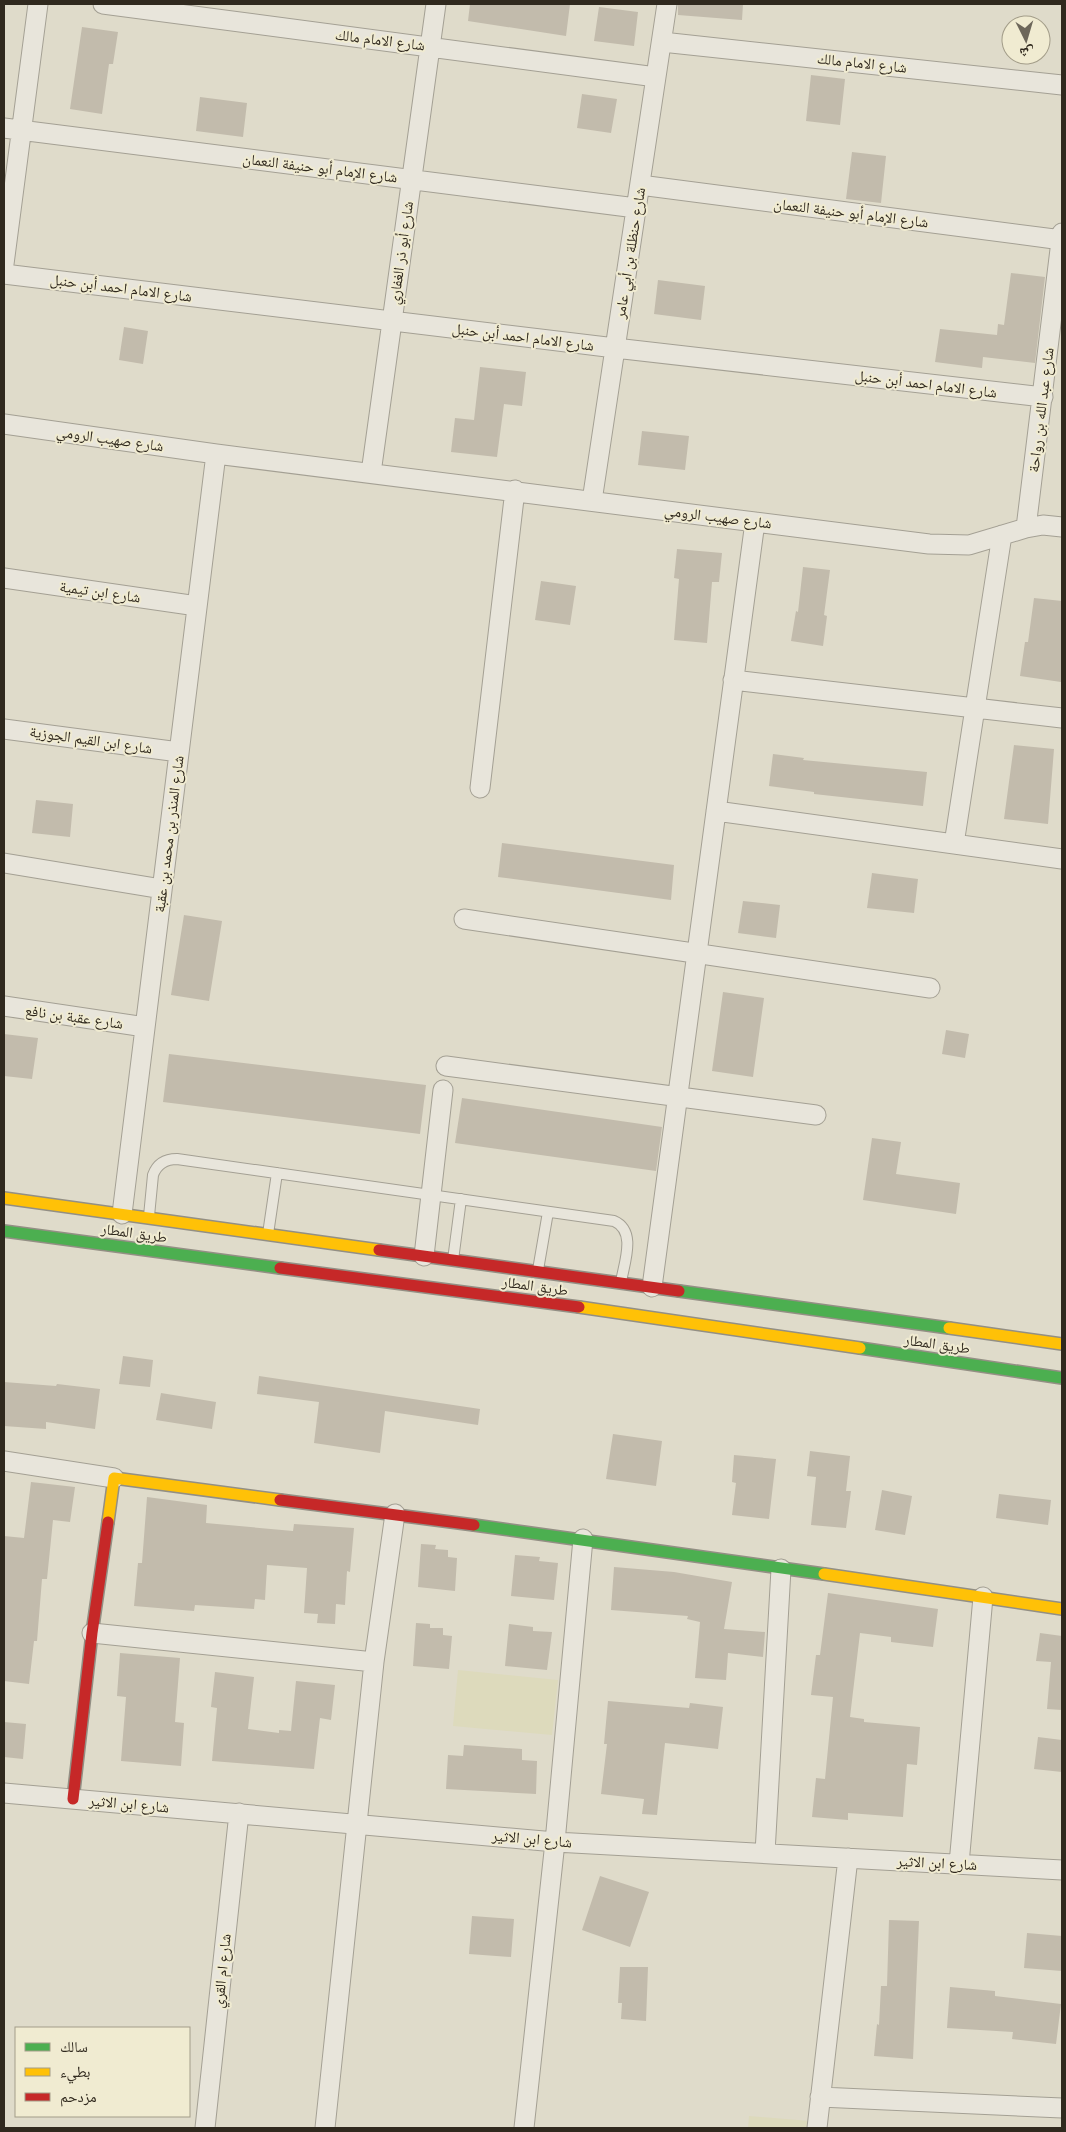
<svg xmlns="http://www.w3.org/2000/svg" width="1066" height="2132" viewBox="0 0 1066 2132" font-family="'Roboto Serif','Noto Naskh Arabic',serif">
<style>
.farmland{fill:#dddabc}
.building{fill:#c2bbac}
.lines{fill:none;stroke-linecap:round;stroke-linejoin:round}
.lane-casing{stroke:#a4a094;stroke-width:12}
.street-casing{stroke:#a4a094;stroke-width:21}
.fast-casing{stroke:#938f84;stroke-width:14}
.slow-casing{stroke:#938f84;stroke-width:14}
.jam-casing{stroke:#938f84;stroke-width:14}
.lane{stroke:#e8e5db;stroke-width:10}
.street{stroke:#e8e5db;stroke-width:19}
.fast{stroke:#4caf50;stroke-width:11}
.slow{stroke:#ffc107;stroke-width:11}
.jam{stroke:#c62828;stroke-width:11}
.labels{text-anchor:middle;dominant-baseline:central;stroke-width:4;stroke-linejoin:round;paint-order:stroke}
.street-label{font-size:15px;fill:#30291e;stroke:#f0ebd1}
</style>
<rect width="100%" height="100%" fill="#dfdbca"/>
<path class="farmland" d="M458 1670 558 1680 552 1735 453 1726Z
M749 2116 810 2121V2128H748Z"/>
<path class="building" d="M470 4H570L566 36 468 21Z
M678 4H743L742 20 678 15Z
M599 7 638 12 634 46 594 41Z
M82 27 118 32 113 64H109L102 114 70 109Z
M811 75 845 79 840 125 806 121Z
M582 94 617 99 611 133 577 128Z
M200 97 247 103 243 137 196 131Z
M852 152 886 156 881 203 846 199Z
M1011 273 1045 277 1035 363 983 357 982 368 935 362 940 329 997 335 998 324 1004 325Z
M658 280 705 286 701 320 654 314Z
M124 327 148 331 143 364 119 360Z
M480 367 526 372 522 406 504 404 497 457 451 452 455 418 474 420Z
M642 431 689 436 685 470 638 465Z
M677 549 722 553 719 582H712L707 643 674 640 679 579 674 578Z
M803 567 830 570 824 615 827 616 823 646 791 641 796 611 798 612Z
M541 581 576 586 570 625 535 620Z
M1034 598 1062 601 1061 682 1020 676 1025 642H1028Z
M1014 745 1054 749 1048 824 1004 819Z
M773 754 804 758 803 760 927 772 923 806 814 794V792L769 786Z
M36 800 73 804 70 837 32 833Z
M502 843 674 865 671 900 498 877Z
M872 873 918 879 914 913 867 908Z
M743 901 780 905 776 938 738 933Z
M184 915 222 921 209 1001 171 995Z
M723 992 764 998 753 1077 712 1071Z
M946 1030 969 1034 965 1058 942 1054Z
M4 1034 38 1038 32 1079 4 1076Z
M169 1054 426 1085 420 1134 163 1102Z
M462 1098 662 1127 656 1171 455 1143Z
M872 1138 901 1142 896 1174 960 1183 956 1214 863 1200Z
M123 1356 153 1360 150 1387 119 1384Z
M259 1376 480 1409 478 1425 385 1411 380 1453 314 1443 319 1402 257 1394Z
M4 1382 56 1386 57 1384 100 1389 95 1429 46 1422V1429L4 1426Z
M161 1393 216 1402 212 1429 156 1420Z
M613 1434 662 1441 656 1486 606 1479Z
M810 1451 850 1456 846 1491H851L846 1528 811 1525 816 1477 807 1476Z
M734 1455 776 1459 769 1519 732 1515 736 1483 732 1482Z
M31 1482 75 1487 70 1522 53 1520 47 1579H42L37 1641H34L29 1684 4 1681V1536L24 1538Z
M882 1490 912 1496 905 1535 875 1530Z
M999 1494 1051 1500 1048 1525 996 1518Z
M147 1497 207 1505 206 1523 293 1531 294 1524 354 1528 350 1572 347 1571 345 1605 336 1604 335 1624 317 1623 318 1614 304 1613 307 1568 267 1565 265 1600 255 1599 254 1609 195 1605 194 1611 134 1606 138 1563H142Z
M421 1544 436 1545 435 1549 448 1550V1557L457 1558 455 1591 418 1587Z
M515 1555 540 1557 539 1561 558 1563 554 1600 511 1596Z
M614 1567 674 1572 732 1582 724 1629 765 1632 763 1657 728 1653 726 1680 695 1678 700 1622 687 1619 688 1616 611 1610Z
M828 1593 938 1609 933 1647 891 1642V1637L860 1633 850 1717 864 1719V1722L920 1727 917 1765 907 1764 903 1817 848 1813V1820L812 1817 816 1778 825 1779 833 1697 811 1695 816 1655H820Z
M416 1623 430 1624V1628H443V1635L452 1636 449 1669 413 1666Z
M509 1624 533 1627V1631L552 1632 547 1670 505 1666Z
M1040 1633 1062 1636V1710L1047 1709 1051 1662 1036 1661Z
M120 1653 180 1658 175 1722 184 1723 181 1766 121 1761 126 1697 117 1696Z
M215 1672 254 1677 248 1729 279 1733V1730L291 1731 296 1681 335 1685 331 1720 320 1718 314 1769 212 1761 217 1708 211 1707Z
M608 1701 689 1708 690 1703 723 1707 718 1749 665 1743 657 1815 642 1814 644 1799 601 1794 607 1744H604Z
M4 1722 26 1724 23 1759 4 1757Z
M1038 1737 1062 1740V1772L1034 1769Z
M464 1745 522 1749V1760L537 1761 536 1794 446 1789 448 1755 463 1756Z
M600 1876 649 1892 630 1947 582 1930Z
M472 1916 514 1919 511 1957 469 1954Z
M889 1920 919 1921 913 2059 874 2056 877 2024 879 2025 881 1986H887Z
M1027 1933 1062 1936V1971L1024 1968Z
M620 1967H648L646 2021 621 2019 622 2003H618Z
M950 1987 995 1991V1996L1061 2004 1056 2044 1012 2039 1013 2032 947 2028Z"/>
<g class="lines">
<g class="lane-casing">
<path id="lane" d="M149 1216 153 1175C157 1164 165 1159 177 1159L614 1221C637 1231 624 1263 621 1282
M268 1234 277 1173
M453 1260 461 1199
M538 1270 548 1212"/>
</g>
<g class="street-casing">
<path id="street" d="M103 4 656 77
M662 42 1062 85
M4 128 636 208
M640 185 1062 240
M4 264 38 4
M4 274 615 348 1043 397
M4 424 216 454 929 544 969 545 1026 528 1043 525 1062 527
M371 473 436 4
M592 501 667 4
M1026 528 1062 233
M4 578 197 606
M733 680 975 708 1002 535
M4 729 179 752
M480 788 515 490
M716 811 1062 859
M954 844 975 708 1062 718
M4 863 162 889
M464 919 930 988
M4 1006 145 1027
M446 1066 816 1115
M122 1214 216 454
M424 1256 443 1090
M652 1287 755 522
M4 1461 114 1478
M92 1633 374 1662
M4 1793 555 1842 1062 1870
M765 1853 781 1569
M959 1864 983 1597
M820 2097 1062 2108
M205 2128 239 1813
M325 2128 374 1662 395 1514
M524 2128 555 1842 583 1539
M817 2128 848 1858"/>
</g>
<g class="fast-casing">
<path id="fast" d="M4 1231 280 1268
M679 1291 949 1328
M860 1348 1062 1378
M474 1525 824 1574"/>
</g>
<g class="slow-casing">
<path id="slow" d="M4 1198 379 1250
M579 1307 860 1348
M949 1328 1062 1344
M108 1522 114 1478 280 1500
M824 1574 1062 1609"/>
</g>
<g class="jam-casing">
<path id="jam" d="M379 1250 679 1291
M280 1268 579 1307
M280 1500 474 1525
M73 1799 92 1633 108 1522"/>
</g>
<use href="#lane" class="lane"/>
<use href="#street" class="street"/>
<use href="#fast" class="fast"/>
<use href="#slow" class="slow"/>
<use href="#jam" class="jam"/>
</g>
<g class="labels">
<g class="street-label">
<text transform="translate(380 40) rotate(7)">شارع الامام مالك</text>
<text transform="translate(862 63) rotate(6)">شارع الامام مالك</text>
<text transform="translate(320 168) rotate(7)">شارع الإمام أبو حنيفة النعمان</text>
<text transform="translate(851 213) rotate(7)">شارع الإمام أبو حنيفة النعمان</text>
<text transform="translate(401 253) rotate(-82)">شارع أبو ذر الغفاري</text>
<text transform="translate(630 253) rotate(-81)">شارع حنظلة بن أبي عامر</text>
<text transform="translate(121 288) rotate(7)">شارع الامام احمد أبن حنبل</text>
<text transform="translate(523 337) rotate(7)">شارع الامام احمد أبن حنبل</text>
<text transform="translate(926 384) rotate(7)">شارع الامام احمد أبن حنبل</text>
<text transform="translate(1041 410) rotate(-83)">شارع عبد الله بن رواحة</text>
<text transform="translate(110 439) rotate(8)">شارع صهيب الرومي</text>
<text transform="translate(718 517) rotate(7)">شارع صهيب الرومي</text>
<text transform="translate(100 592) rotate(8)">شارع ابن تيمية</text>
<text transform="translate(91 740) rotate(8)">شارع ابن القيم الجوزية</text>
<text transform="translate(169 834) rotate(-83)">شارع المنذر بن محمد بن عقبة</text>
<text transform="translate(74 1017) rotate(8)">شارع عقبة بن نافع</text>
<text transform="translate(134 1233) rotate(8)">طريق المطار</text>
<text transform="translate(535 1286) rotate(8)">طريق المطار</text>
<text transform="translate(937 1344) rotate(8)">طريق المطار</text>
<text transform="translate(129 1804) rotate(5)">شارع ابن الاثير</text>
<text transform="translate(532 1839) rotate(5)">شارع ابن الاثير</text>
<text transform="translate(937 1863) rotate(3)">شارع ابن الاثير</text>
<text transform="translate(222 1971) rotate(-84)">شارع ام القري</text>
</g>
</g>
<rect width="1066" height="2132" fill="none" stroke="#30291e" stroke-width="10"/>
<rect x="15" y="2027" width="175" height="90" fill="#f0ebd1" stroke="#a39d89"/>
<rect x="25" y="2043" width="25" height="8" fill="#4caf50" stroke="#a39d89"/>
<text x="60" y="2052" font-size="15" fill="#30291e">سالك</text>
<rect x="25" y="2068" width="25" height="8" fill="#ffc107" stroke="#a39d89"/>
<text x="60" y="2077" font-size="15" fill="#30291e">بطيء</text>
<rect x="25" y="2093" width="25" height="8" fill="#c62828" stroke="#a39d89"/>
<text x="60" y="2102" font-size="15" fill="#30291e">مزدحم</text>
<g transform="translate(1026 40) rotate(175)"><circle r="24" fill="#f0ebd1" stroke="#a39d89"/>
<path d="M0-4L9 19L0 12L-9 19Z" fill="#6d675a"/>
<text y="-8" font-size="14" font-weight="bold" text-anchor="middle" fill="#30291e">ش</text>
</g>
</svg>
